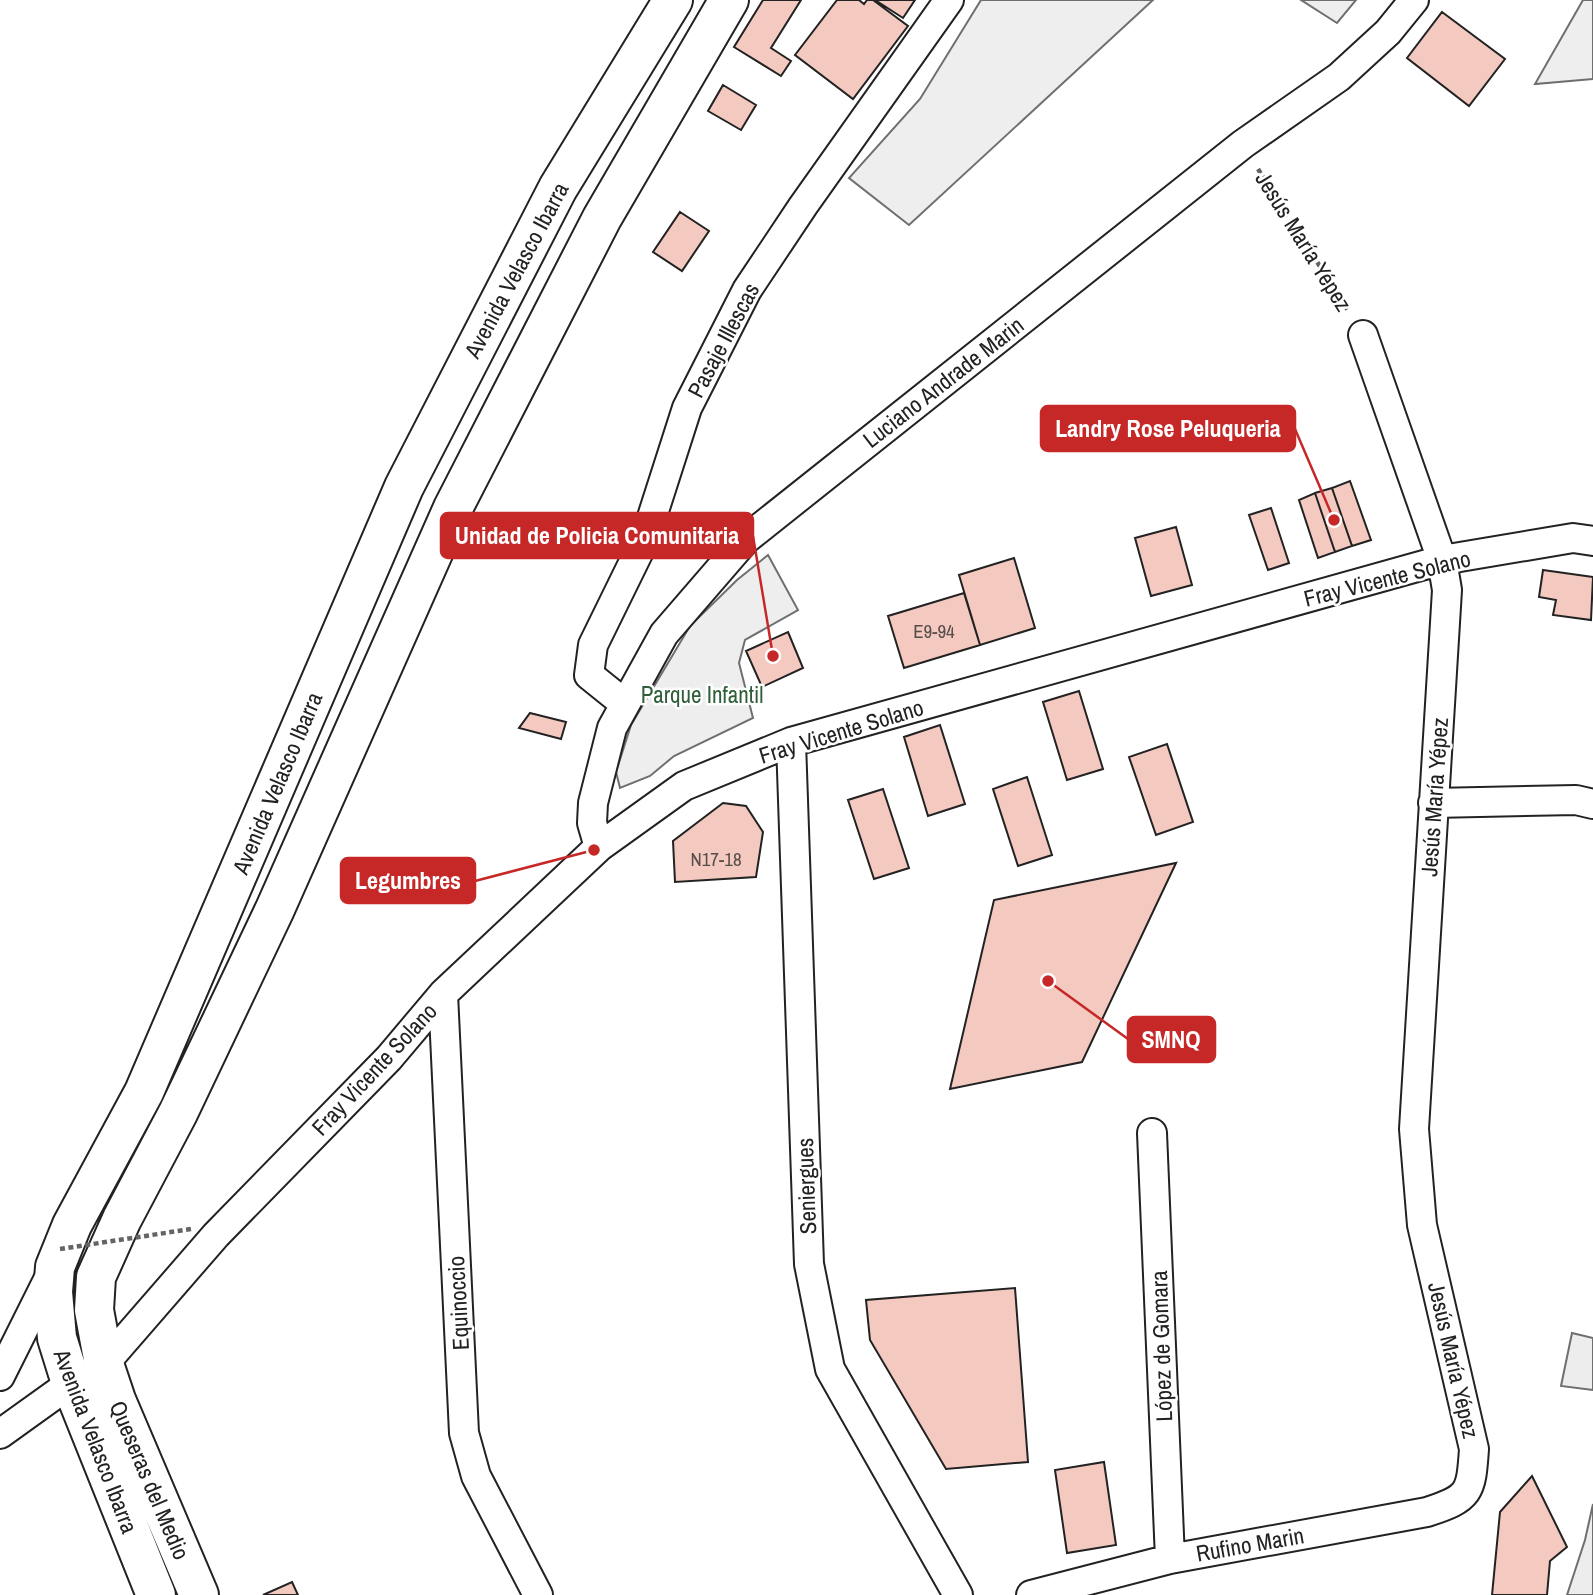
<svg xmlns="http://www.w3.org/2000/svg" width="1593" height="1595" viewBox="0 0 1593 1595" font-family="'Archivo Narrow',sans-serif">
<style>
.green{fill:#eee;stroke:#6f6f6f;stroke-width:2}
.parking{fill:#ededed;stroke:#6f6f6f;stroke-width:2}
.building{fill:#f3c9c0;stroke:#222;stroke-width:2}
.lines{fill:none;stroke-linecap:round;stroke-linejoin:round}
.street-casing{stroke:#222;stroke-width:32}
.primary-casing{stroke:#222;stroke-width:42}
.path{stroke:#646464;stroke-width:4.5;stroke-dasharray:5 3.5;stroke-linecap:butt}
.street{stroke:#fff;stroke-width:28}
.primary{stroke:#fff;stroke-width:38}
.path-bridge{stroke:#646464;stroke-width:4.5;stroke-dasharray:5 3.5;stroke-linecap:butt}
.labels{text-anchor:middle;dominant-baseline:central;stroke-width:5;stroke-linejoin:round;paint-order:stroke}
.number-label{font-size:19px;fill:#564c4a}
.street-label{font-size:23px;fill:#222;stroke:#fff}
.park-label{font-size:23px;fill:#2f5e38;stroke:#fff}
.leader{fill:none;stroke:#c62828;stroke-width:2.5}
.callout-dot{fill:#c62828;stroke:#fff;stroke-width:2.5}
.callout{fill:#c62828;stroke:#c62828;stroke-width:2.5}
.callout-label{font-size:24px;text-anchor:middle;font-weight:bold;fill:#fff}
</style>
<rect width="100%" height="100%" fill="#fff"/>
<path class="green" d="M981 0H1153L909 225 849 178 920 99Z
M1301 0H1356L1337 23Z
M1583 0H1593V79L1535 84Z
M768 555 798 610 745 640 739 663 753 718 674 756 650 776 620 788 616 772 631 725 690 626 737 580Z"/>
<path class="parking" d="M1572 1333 1593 1338V1390L1561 1386Z
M1593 1504V1595H1567L1585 1540Z"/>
<path class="building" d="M763 0H801L771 48 791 61 781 76 734 47Z
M837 0H859L864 4 867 0H873L908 26 853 99 795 55Z
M875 0H915L903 18Z
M1442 12 1505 59 1469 106 1407 58Z
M723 85 756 105 741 130 708 111Z
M680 212 709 231 682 271 653 252Z
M1350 481 1371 540 1352 546 1332 488Z
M1332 488 1352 546 1335 552 1315 493Z
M1315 493 1335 552 1318 558 1299 500Z
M1271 508 1289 563 1268 570 1249 515Z
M1176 527 1192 585 1151 596 1135 538Z
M1014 558 1035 628 980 645 959 575Z
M1543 570 1593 577 1591 620 1553 615 1556 600 1539 597Z
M964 593 980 645 904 668 888 616Z
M788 632 803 668 762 687 746 651Z
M1079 691 1103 769 1067 780 1043 702Z
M530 713 566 722 561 739 519 728Z
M940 725 965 804 928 816 904 737Z
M1167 744 1193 822 1156 835 1129 757Z
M1027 777 1052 855 1018 866 993 789Z
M883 789 909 868 874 879 848 800Z
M723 803 746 806 763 832 756 877 675 882 673 841Z
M1176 863 1082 1062 950 1089 994 900Z
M1015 1288 1028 1462 946 1469 870 1340 866 1300Z
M1104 1462 1116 1545 1067 1553 1055 1470Z
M1532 1476 1567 1547 1550 1561 1547 1595H1492L1500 1512Z
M292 1582 298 1595H263Z"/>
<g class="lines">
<g class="street-casing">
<path id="street" d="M625 704 589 675 593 645 645 539 687 408 747 290 803 206 949 0
M791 742 809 1264 830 1369 958 1595
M1433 803 1576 800 1593 804
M599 847 592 823 593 803 612 728 664 634 746 539 1243 144 1339 77 1388 32 1414 0
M443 994 464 1433 476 1476 538 1595
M1152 1133 1170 1559
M104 1364 216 1235 389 1058 443 994 599 847 684 786 791 742 1442 560 1573 538 1593 541
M0 1376 52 1272
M0 1434 71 1383
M1031 1595 1170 1559 1427 1512C1470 1498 1471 1493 1474 1449L1422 1225 1414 1129 1447 590 1442 560 1363 335"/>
</g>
<g class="primary-casing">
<path id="primary" d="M156 1595 71 1383 57 1338 53 1292 55 1267 72 1225 144 1092 404 487 558 188 673 0
M199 1595 116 1400 104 1364 94 1310 96 1277 122 1219 178 1113 275 909 453 508 602 218 729 0"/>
</g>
<path class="path" d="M1258 169 1349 312"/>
<use href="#street" class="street"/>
<use href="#primary" class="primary"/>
<path class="path-bridge" d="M60 1249 191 1229"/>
</g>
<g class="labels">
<g class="number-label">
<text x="934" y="631">E9-94</text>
<text x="716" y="859">N17-18</text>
</g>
<g class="street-label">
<text transform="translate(1304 241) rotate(58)">Jesús María Yépez</text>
<text transform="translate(516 270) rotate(-62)">Avenida Velasco Ibarra</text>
<text transform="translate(723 340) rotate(-62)">Pasaje Illescas</text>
<text transform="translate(943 382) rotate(-38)">Luciano Andrade Marin</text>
<text transform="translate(1387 578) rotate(-14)">Fray Vicente Solano</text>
<text transform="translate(841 731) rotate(-17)">Fray Vicente Solano</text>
<text transform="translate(277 783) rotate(-67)">Avenida Velasco Ibarra</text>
<text transform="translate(1434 797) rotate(-86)">Jesús María Yépez</text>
<text transform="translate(374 1069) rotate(-47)">Fray Vicente Solano</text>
<text transform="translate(806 1186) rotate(-92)">Seniergues</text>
<text transform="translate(458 1303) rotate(-93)">Equinoccio</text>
<text transform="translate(1161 1346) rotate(-92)">López de Gomara</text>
<text transform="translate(1454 1360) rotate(77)">Jesús María Yépez</text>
<text transform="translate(96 1441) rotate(69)">Avenida Velasco Ibarra</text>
<text transform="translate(150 1480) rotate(67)">Queseras del Medio</text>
<text transform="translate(1250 1544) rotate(-10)">Rufino Marin</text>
</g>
<g class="park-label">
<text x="702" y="694">Parque Infantil</text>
</g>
</g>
<path class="leader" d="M1334 520L1295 429M773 656L753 536M594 850L475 881M1048 981L1128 1039"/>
<g class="callout-dot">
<circle cx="1334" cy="520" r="7"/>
<circle cx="773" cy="656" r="7"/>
<circle cx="594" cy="850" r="7"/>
<circle cx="1048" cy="981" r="7"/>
</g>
<g class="callout">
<rect x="1041" y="406" width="254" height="45" rx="7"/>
<rect x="441" y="513" width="312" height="45" rx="7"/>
<rect x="341" y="858" width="134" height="45" rx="7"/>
<rect x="1128" y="1017" width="87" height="45" rx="7"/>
</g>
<g class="callout-label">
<text x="1168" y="437">Landry Rose Peluqueria</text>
<text x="597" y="544">Unidad de Policia Comunitaria</text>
<text x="408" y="889">Legumbres</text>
<text x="1171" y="1048">SMNQ</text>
</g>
</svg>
